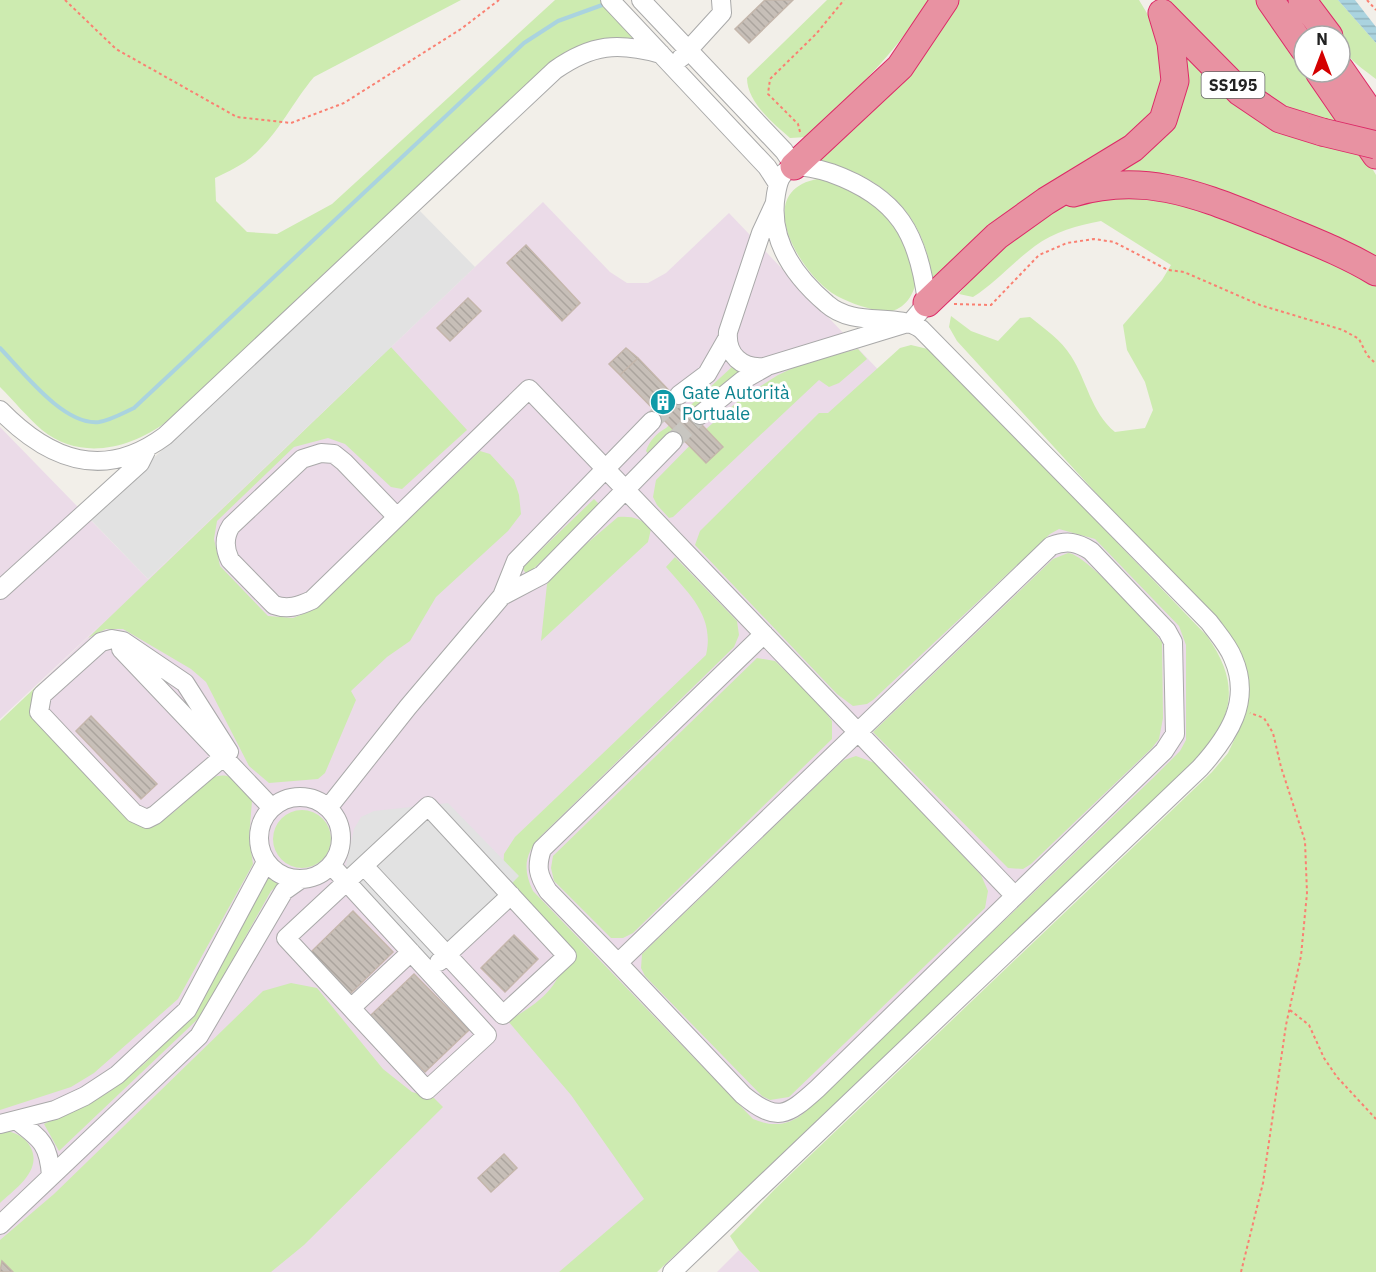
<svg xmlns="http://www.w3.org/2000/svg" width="1376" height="1272" viewBox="0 0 1376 1272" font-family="'IBM Plex Sans',sans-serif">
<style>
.industrial{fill:#ebdbe8}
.grass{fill:#cdebb0}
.parking{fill:#e2e2e2}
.water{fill:url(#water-rules)}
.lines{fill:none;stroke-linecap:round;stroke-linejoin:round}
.stream{stroke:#aad3df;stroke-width:4}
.building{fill:url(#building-back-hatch);stroke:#c4b6ab;stroke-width:1.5}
.minor-tunnel{stroke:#c8c6c1;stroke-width:18;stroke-dasharray:18 9;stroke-linecap:butt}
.minor-casing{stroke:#a9a9a9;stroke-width:20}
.highway-casing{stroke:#dc2a67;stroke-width:29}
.path{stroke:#fa8072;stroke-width:2;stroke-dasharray:3 3;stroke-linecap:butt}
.minor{stroke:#fff;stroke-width:18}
.highway{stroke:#e892a2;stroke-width:27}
.highway-bridge-casing{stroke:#dc2a67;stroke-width:29;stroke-linecap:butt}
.highway-bridge{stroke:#e892a2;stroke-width:27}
.labels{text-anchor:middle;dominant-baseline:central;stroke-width:6;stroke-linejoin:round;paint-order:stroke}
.shield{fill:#fff;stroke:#646464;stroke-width:1.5}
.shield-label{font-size:16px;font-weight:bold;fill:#222}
.culture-label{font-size:18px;fill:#0d838f;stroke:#fff;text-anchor:start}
</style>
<defs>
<pattern id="water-rules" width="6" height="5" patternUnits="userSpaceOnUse" patternTransform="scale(1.5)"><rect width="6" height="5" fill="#aad3df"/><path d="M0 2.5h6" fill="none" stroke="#92b5bf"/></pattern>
<pattern id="building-back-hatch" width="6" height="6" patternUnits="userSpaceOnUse" patternTransform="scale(1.5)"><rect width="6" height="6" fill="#c7bfb8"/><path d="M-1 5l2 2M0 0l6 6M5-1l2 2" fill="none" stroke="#aba49e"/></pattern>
</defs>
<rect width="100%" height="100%" fill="#f2efe9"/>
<path class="industrial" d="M543 202 610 272 627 283H648L666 273 729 213 908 401 980 404 1196 632 1193 759 649 1272H0V721L110 616 0 719V427L148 579Z
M739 1250 760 1272H717Z"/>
<path class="grass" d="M0 0H461L314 77C291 104 275 141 245 162 236 168 225 173 215 178L216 201 247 232 277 234 332 204 555 0H601L637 41H599L416 190 166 422C130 449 80 461 42 430 27 417 14 401 0 387Z
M827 0H930C894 54 854 93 807 137L790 138C773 123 747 102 747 78Z
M958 0H1139L1165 43 1168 87 1136 137 1027 197 932 279C924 211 882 176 818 160Z
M1168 0H1260L1304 63V72H1310L1344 125C1332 122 1319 120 1308 116 1251 94 1209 43 1168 0Z
M1307 0H1338L1376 43V79C1362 68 1340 55 1340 36Z
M1183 40 1224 87 1363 153 1376 175V263L1098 177 1140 155Z
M824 178C852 185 885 206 900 233 905 240 917 272 916 280 914 299 898 316 879 311 863 307 846 302 832 293 796 268 750 186 824 178Z
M1155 194 1325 256 1376 284V1272H760L739 1250 730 1236 775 1189 1212 772 1228 753 1245 717 1248 697 1238 647 1210 612 1139 540 957 341 949 327 951 316 971 331 998 341 1020 318 1030 317C1045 329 1061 340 1071 356 1087 381 1091 412 1115 432L1145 428 1153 410 1145 382 1127 350 1123 325 1162 280 1171 265 1101 221C1078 225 1054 232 1035 246 1013 262 996 283 973 297L959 294C991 252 1041 207 1095 197 1114 194 1135 195 1155 194Z
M911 345 932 350 1207 636C1242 686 1232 717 1198 761L657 1272H559L644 1199 571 1095 508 1021C535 1005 561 989 564 955L516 894 515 886 503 870 504 854 515 837 706 655C715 616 689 594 666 567L675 557 737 621 739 635 734 647 542 835C525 853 522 868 533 891L753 1119C772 1127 788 1126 804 1113L1153 778 1180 751 1186 740V645L1179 626 1095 539 1059 529 1050 534 873 700 867 704 853 706 837 694 695 545 700 531 819 413H828L900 348Z
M391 347 467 430 402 489 391 487 345 444 328 438 294 447 217 521 214 539 220 566 268 616 293 618 315 609 480 451 490 454 514 480 519 495 521 514 508 531 436 597 410 641 387 657 351 691 356 700 325 773 318 779 269 783 249 766 206 682 191 669 123 629H106L88 638Z
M858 349 867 359 839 383 829 387 819 380 673 517 669 518 657 505 653 497 656 480 706 429 742 398 778 375 806 362Z
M734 365 740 368 739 372 649 455 646 451C650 440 656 434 666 428Z
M594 499 600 505 527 575 522 568Z
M618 517C632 516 641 518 651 529L648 542 541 641 547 584 571 557Z
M1068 553C1085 553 1149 625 1162 642L1163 718 1159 739 1152 748 1031 864 1023 869 1008 868 873 732 1053 559Z
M757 658 775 661 816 700 832 721V739L633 933 623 938H611L554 881 551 868 553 856Z
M40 683 35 695 38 722 122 813C175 852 194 763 230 777 238 780 246 794 252 801L249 838 253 864 178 999 94 1073 71 1087 0 1110V721Z
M856 756 875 763 981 875 988 891 985 908 789 1097 770 1100 762 1096 645 976 641 968 642 954 835 768 844 760Z
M273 839a29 29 0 1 1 58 0a29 29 0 1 1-58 0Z
M268 877 280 883 271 891 201 1016 59 1151 44 1124 109 1092 144 1064 194 1014Z
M291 983 317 988 383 1069 412 1092 434 1098 443 1107 304 1245 271 1272H0V1240L54 1194 263 991Z
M8 1131C18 1134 26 1138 31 1148 42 1171 15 1189 0 1203V1133Z"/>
<path class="parking" d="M420 211 475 267 148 579 89 518Z
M448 803 519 876 433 963 345 869 354 829 361 817 374 811Z"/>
<path class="water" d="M1338 0H1355L1376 27V43Z"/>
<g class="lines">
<path class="stream" d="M0 348C23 372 64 426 99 422 111 420 123 413 134 408L524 43 558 21 605 4"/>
</g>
<path class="building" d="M765 0H793L749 43 735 29Z
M526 245 580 303 562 321 507 263Z
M468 298 481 311 450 341 437 328Z
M626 348 638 358 620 375 609 364Z
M638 358 723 447 706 463 620 375Z
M91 716 157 784 141 799 76 731Z
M353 911 393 952 350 994 310 953Z
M514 935 538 959 505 992 481 968Z
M414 974 469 1030 425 1072 370 1016Z
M504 1154 517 1168 491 1192 478 1178Z
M2 1261 13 1272H0Z"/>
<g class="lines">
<path class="minor-tunnel" d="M652 421 679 395
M673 441 700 415"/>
<g class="minor-casing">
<path id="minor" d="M610 0 767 167 778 184
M641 0 784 151 794 166
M681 58 722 13 721 0
M679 395 707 374 727 339
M0 410C50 461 104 481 165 436L555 70C592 44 618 42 661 54
M700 415 743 380 766 367
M397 517 344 462 334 454 321 453 302 459 231 526C224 537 224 548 230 560L274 605C288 610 299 606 312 600L529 389 850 724 859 733 1015 896 1164 751 1175 734 1173 642 1167 631 1091 551C1077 542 1067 540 1051 546L618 963 743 1095C777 1123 787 1116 817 1089L1015 896
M0 590 140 463 146 451
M502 596 542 575 673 441
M112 639 123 641 185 683 229 752 155 815 147 819 134 813 39 712 42 695 101 642Z
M121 649 272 808
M259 838a41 41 0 1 1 82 0a41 41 0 1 1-82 0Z
M328 808 408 707 502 596 516 561 652 421
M331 865 487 1035 427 1090 351 1008
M364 866 503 1015 567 956 428 806 286 938 351 1008 411 952
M439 962 511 895
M618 963 548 891C538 875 536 867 542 849L764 634
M16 1120C41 1139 49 1144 51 1176
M0 1124 55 1110 85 1096 117 1075 187 1010 266 862
M0 1225 199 1036 284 891 301 879
M672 1272 1200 768C1229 736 1252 701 1233 658 1228 645 1217 633 1209 622L921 329C897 312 854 328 827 304 794 276 768 239 776 194 778 183 780 173 791 168 800 164 822 170 831 173 898 197 919 234 927 303L911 322 764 367C742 369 726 355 728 332L761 233 774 205"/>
</g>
<g class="highway-casing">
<path id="highway" d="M1270 0 1304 49
M1302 0 1329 36
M1163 14 1240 92 1280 119 1322 132
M1340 69 1376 121
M1319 72 1376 155
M794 166 900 67 945 0
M1073 193C1148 171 1203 197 1272 224 1307 239 1343 252 1376 272
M927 303 997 236 1046 201 1133 148 1163 120 1175 81 1171 43 1162 13"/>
</g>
<path class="path" d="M65 0 116 49 237 117 291 123 344 103 461 29 499 0
M1367 0 1376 10
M800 132 798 124 768 94 770 79 816 34 844 0
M954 304 991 305 1039 255 1067 243 1094 239 1114 242 1168 270 1184 272 1260 305 1343 330 1359 339 1367 355 1376 364
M1290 1010 1309 1025 1324 1058 1337 1077 1376 1119
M1241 1272 1263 1183 1286 1025 1301 956 1307 893 1305 841 1281 767 1273 733 1264 718 1250 713"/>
<use href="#minor" class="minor"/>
<use href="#highway" class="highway"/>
<g class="highway-bridge-casing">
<path id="highway-bridge" d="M1322 132 1376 145"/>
</g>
<use href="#highway-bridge" class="highway-bridge"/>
</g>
<defs>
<g id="building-disc" transform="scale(1.35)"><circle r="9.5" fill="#0f9aa8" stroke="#fff"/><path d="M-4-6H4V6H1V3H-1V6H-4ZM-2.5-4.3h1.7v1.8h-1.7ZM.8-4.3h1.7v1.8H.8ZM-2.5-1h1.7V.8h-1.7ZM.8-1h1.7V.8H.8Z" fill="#fff"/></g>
</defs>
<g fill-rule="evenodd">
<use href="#building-disc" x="663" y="402"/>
</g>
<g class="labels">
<rect class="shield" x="1201.5" y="72" width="63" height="26" rx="4.5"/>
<g class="shield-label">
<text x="1233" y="85">SS195</text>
</g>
<g class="culture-label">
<text x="682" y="392">Gate Autorità<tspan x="682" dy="21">Portuale</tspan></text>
</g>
</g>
<g transform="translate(1322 54)"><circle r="28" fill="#ffffff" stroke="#a7a7a7" stroke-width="1.5"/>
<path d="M0-4.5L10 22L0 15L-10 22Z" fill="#d40000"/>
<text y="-9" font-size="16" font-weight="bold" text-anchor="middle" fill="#222222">N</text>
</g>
</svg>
